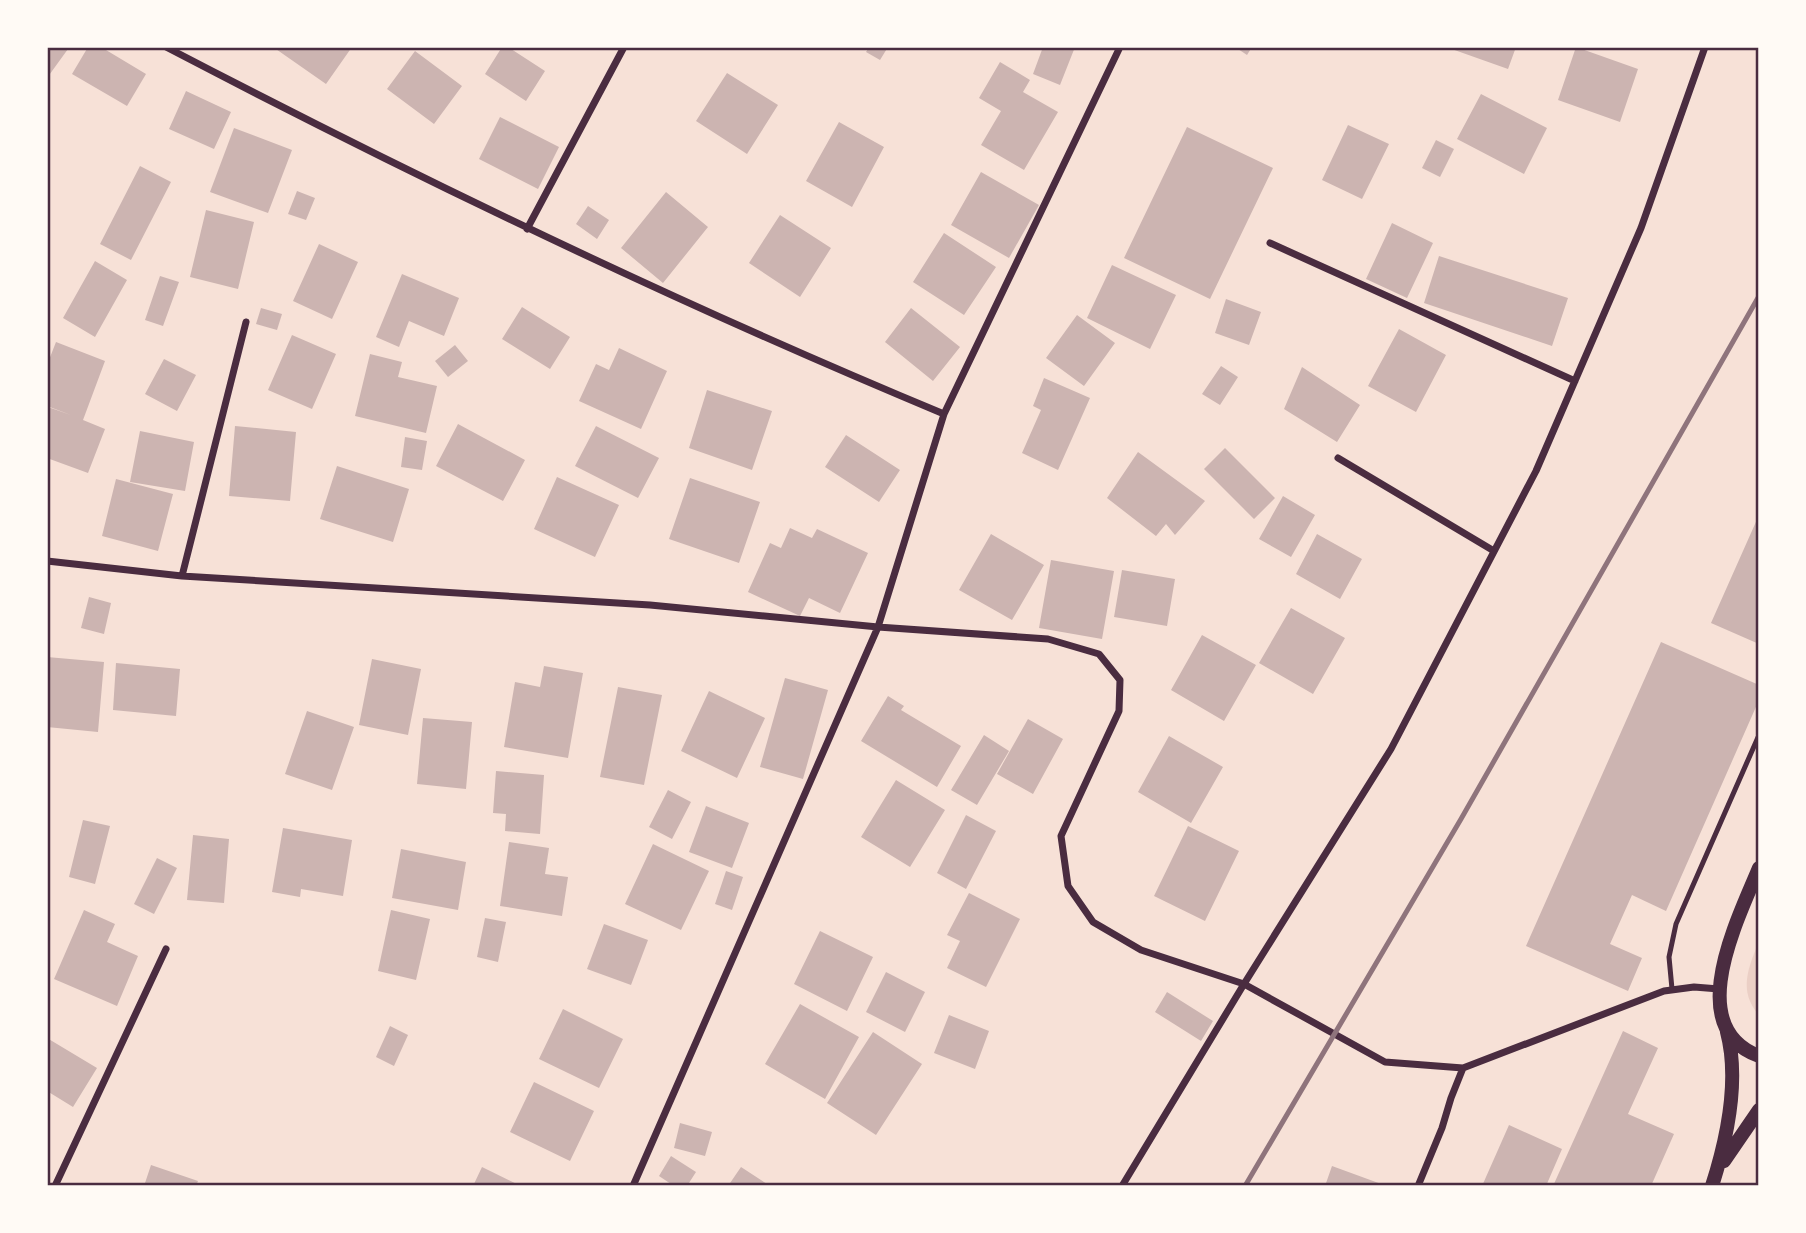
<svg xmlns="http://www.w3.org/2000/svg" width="1806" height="1233" viewBox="0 0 1806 1233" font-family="Lato,sans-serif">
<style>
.green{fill:#ebcfc5}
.building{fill:#ccb4b1}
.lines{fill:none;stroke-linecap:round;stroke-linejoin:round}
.service{stroke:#4a2c40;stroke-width:5}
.minor{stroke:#4a2c40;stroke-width:7}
.secondary{stroke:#4a2c40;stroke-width:14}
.rail{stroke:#8f747c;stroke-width:5}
.neatline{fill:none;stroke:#4a2c40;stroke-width:2.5}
</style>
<rect width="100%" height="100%" fill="#f7e1d7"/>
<path class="green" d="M1759 942V1015C1738 992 1748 967 1759 942Z"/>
<path class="building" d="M47 47 68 49 47 78Z
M88 47H101L146 74 127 106 72 74Z
M273 47H352L326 84Z
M502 47H508L545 71 526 101 485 74Z
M869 47H888L880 60 866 52Z
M1043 47H1075L1060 85 1033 74Z
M1235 47H1252L1247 55Z
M1446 47H1516L1508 69Z
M1576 47 1638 69 1620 122 1558 100Z
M415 51 462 86 434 124 387 89Z
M1000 62 1030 80 1023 92 1058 112 1024 170 981 145 1001 111 979 98Z
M727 73 778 105 747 154 696 121Z
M186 91 231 112 214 149 169 129Z
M1481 94 1547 128 1524 174 1457 139Z
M500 117 559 147 538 189 479 159Z
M839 122 884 147 852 207 806 181Z
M1348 125 1389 144 1362 199 1322 180Z
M1187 127 1273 168 1210 299 1124 258Z
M234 128 292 150 268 213 210 192Z
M1436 140 1454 149 1440 177 1422 168Z
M140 166 171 182 131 260 100 244Z
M981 172 1039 205 1009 258 951 225Z
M297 191 315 198 306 220 288 214Z
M666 192 708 227 663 283 621 248Z
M588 206 609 220 597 239 576 224Z
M206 210 254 222 238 289 190 277Z
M780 215 831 248 800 297 749 263Z
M1392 223 1433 243 1407 298 1366 279Z
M944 233 996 267 964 315 913 282Z
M319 244 358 262 332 319 293 301Z
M1439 256 1568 298 1552 346 1424 303Z
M95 261 127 280 95 337 63 318Z
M1112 265 1176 295 1150 349 1087 318Z
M402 274 459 298 444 336 409 321 399 347 376 337Z
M160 276 179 282 163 326 145 320Z
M1226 299 1261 312 1249 345 1215 333Z
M522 307 570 337 550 369 502 339Z
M261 308 282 314 277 330 256 324Z
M911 308 960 347 933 381 885 342Z
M1077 315 1115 343 1084 386 1046 358Z
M1399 329 1446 355 1416 412 1368 386Z
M292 335 336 354 312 409 268 390Z
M56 342 105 361 83 420 105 429 88 473 47 458 48 407 71 415 47 406V365Z
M455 345 468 361 448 377 435 361Z
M619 348 667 371 641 429 579 401 596 364 609 370Z
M370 354 402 362 398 377 437 386 426 433 355 416Z
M164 359 196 375 177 411 145 394Z
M1221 366 1238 377 1220 405 1202 394Z
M1302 367 1360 405 1337 442 1284 409Z
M1044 378 1090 398 1058 470 1022 453 1041 410 1033 406Z
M707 390 772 411 752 470 689 448Z
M458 424 525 460 503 501 436 466Z
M235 426 296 432 290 501 229 496Z
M596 426 659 458 638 498 575 466Z
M140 431 194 442 185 491 130 482Z
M846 435 900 470 879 502 825 467Z
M405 437 427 441 422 470 401 467Z
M1225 448 1275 498 1254 519 1204 469Z
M1138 452 1205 501 1175 535 1166 524 1156 536 1107 498Z
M337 466 409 489 393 542 320 519Z
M557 477 619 505 595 557 534 529Z
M690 478 760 502 739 563 669 539Z
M116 479 173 494 158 551 102 536Z
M1283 496 1315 515 1291 557 1259 539Z
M1759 515V644L1711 623Z
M790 528 812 538 817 529 868 553 840 613 809 598 800 616 748 592 770 543 781 548Z
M991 534 1044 565 1012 620 959 590Z
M1317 534 1362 559 1340 599 1296 574Z
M1051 560 1114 571 1102 639 1039 628Z
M1122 570 1175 579 1167 626 1114 617Z
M89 597 111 603 104 634 81 628Z
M1291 608 1345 638 1313 694 1259 663Z
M1202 635 1256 665 1224 721 1171 690Z
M1661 642 1759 685V700L1666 911 1632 895 1610 944 1642 958 1628 991 1526 946Z
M47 657 104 662 98 732 47 727Z
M372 659 421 669 408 735 359 725Z
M116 663 180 669 176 716 113 710Z
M544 666 583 673 568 758 504 747 515 682 540 687Z
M785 678 828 690 803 779 760 767Z
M618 687 662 695 644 785 600 777Z
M709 691 765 718 737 778 681 751Z
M888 696 904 706 901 710 961 746 937 787 861 741Z
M307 711 354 727 332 790 285 774Z
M423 718 472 722 466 789 417 784Z
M1028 719 1063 739 1033 794 997 774Z
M984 735 1009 751 977 805 951 790Z
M1169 736 1223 767 1191 823 1138 792Z
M496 771 544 775 540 834 505 831 506 814 493 813Z
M896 780 945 810 910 867 861 837Z
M668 790 691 802 672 839 649 827Z
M706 806 749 823 732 868 689 852Z
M966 815 996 831 966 889 937 873Z
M83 820 110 826 95 884 69 877Z
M1188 826 1239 851 1205 921 1154 896Z
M283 828 352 840 343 896 301 889 300 897 272 892Z
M193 835 229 839 224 903 187 900Z
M509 842 549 848 545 874 568 877 562 916 500 906Z
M653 844 709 871 681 930 625 904Z
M401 849 466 862 458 910 392 898Z
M157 858 177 868 154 914 134 904Z
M726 871 743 877 732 910 715 904Z
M969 893 1020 919 986 987 947 968 960 941 947 935Z
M84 910 115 924 107 942 138 956 117 1006 54 979Z
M391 910 430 919 416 980 378 971Z
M485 918 506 922 498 962 477 957Z
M604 924 648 940 631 985 587 969Z
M820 931 873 957 847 1011 794 984Z
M886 972 925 992 905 1032 866 1012Z
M1167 992 1213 1021 1201 1041 1155 1012Z
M800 1004 859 1037 825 1099 765 1064Z
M563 1009 623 1039 599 1088 539 1059Z
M949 1015 989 1031 975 1069 934 1053Z
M390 1026 408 1035 394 1066 376 1057Z
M1623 1031 1658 1048 1628 1114 1674 1134 1651 1186H1553Z
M873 1032 922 1064 876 1135 827 1103Z
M47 1038 97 1068 73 1107 47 1091Z
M534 1082 594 1111 570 1161 510 1132Z
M680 1123 712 1132 705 1156 674 1148Z
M1509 1125 1562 1149 1546 1186H1482Z
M671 1156 696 1172 687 1186H674L659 1176Z
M151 1165 198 1181 196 1186H144Z
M1332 1166 1384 1185V1186H1325Z
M482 1167 521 1186H473Z
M741 1167 770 1186H728Z"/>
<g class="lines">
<path class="service" d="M1672 989 1669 957 1676 924 1759 735"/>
<path class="minor" d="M166 47C421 180 679 304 944 414
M527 229 624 47
M1270 243 1575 381
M1338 458 1494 551
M47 561 182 576 650 605 878 627 1048 639 1099 654 1120 680 1119 711 1061 836 1068 886 1093 922 1141 950 1244 984 1385 1062 1463 1068
M182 576 246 322
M55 1186 166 949
M633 1186 878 627 944 414 1120 47
M1122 1186 1244 984 1391 749 1536 471 1641 228 1705 47
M1418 1186 1442 1128 1451 1098 1463 1068 1664 991 1694 987 1719 989"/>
<path class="secondary" d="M1759 868C1738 919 1682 1028 1759 1056
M1724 1161 1759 1110
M1712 1186C1727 1139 1740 1081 1727 1032"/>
<path class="rail" d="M1245 1186 1461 819 1759 296"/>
</g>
<rect width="1806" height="1233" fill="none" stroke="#fffaf5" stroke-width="98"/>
<rect x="49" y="49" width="1708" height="1135" class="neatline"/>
</svg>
